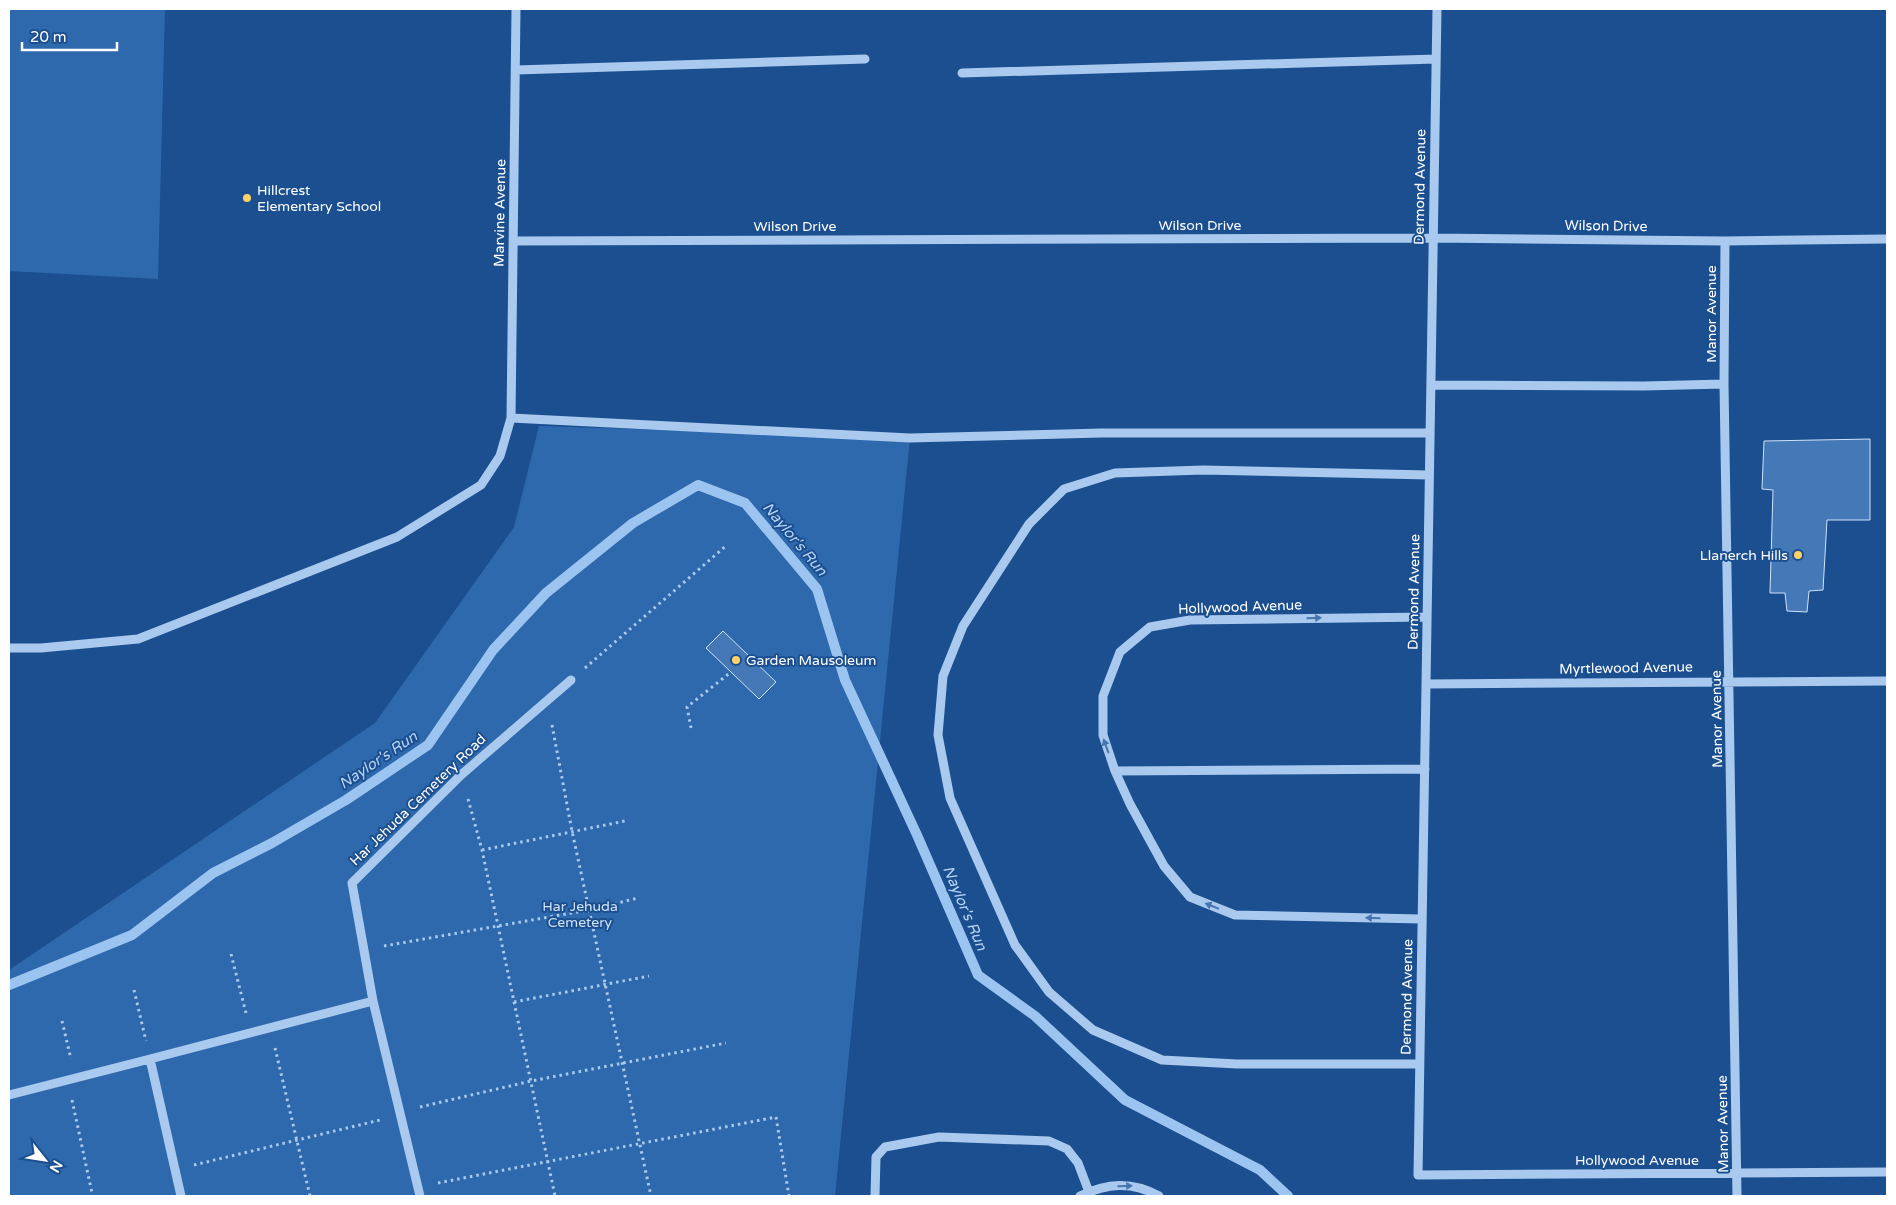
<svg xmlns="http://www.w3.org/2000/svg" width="1896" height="1205" viewBox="0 0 1896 1205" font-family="'Varela Round',sans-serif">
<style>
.green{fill:#2e69ad}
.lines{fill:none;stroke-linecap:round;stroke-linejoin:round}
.stream{stroke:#9cc4f0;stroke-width:10}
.building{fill:#4478b7;stroke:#cfe3fa}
.path{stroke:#a9c9ee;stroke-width:3;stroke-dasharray:2.5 4;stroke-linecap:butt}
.minor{stroke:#a9c9ee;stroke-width:9}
.oneway{fill:#4674ac}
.poi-dot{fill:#ffd166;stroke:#1b4f8f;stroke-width:2}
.labels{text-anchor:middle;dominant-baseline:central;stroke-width:4;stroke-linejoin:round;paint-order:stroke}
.street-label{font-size:14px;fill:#fff;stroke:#1b4f8f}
.poi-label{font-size:14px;fill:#fff;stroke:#1b4f8f;text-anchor:start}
.park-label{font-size:14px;fill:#cfe3fa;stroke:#1b4f8f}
.water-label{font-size:15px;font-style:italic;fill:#b5d3f5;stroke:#1b4f8f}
</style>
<rect width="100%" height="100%" fill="#1b4f8f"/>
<path class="green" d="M9 9H165L158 279 9 271Z
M539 426 910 438 835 1196H9V970L375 723 514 527Z"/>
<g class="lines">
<path class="stream" d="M9 985 132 935 213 873 272 843 346 800 428 745 493 650 546 593 633 523 698 485 745 503 817 589 845 680 917 835 978 975 1035 1016 1125 1100 1260 1170 1288 1196"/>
</g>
<path class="building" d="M1870 439V520H1827L1823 590 1809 591 1807 612 1787 611 1785 593H1770L1773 490 1762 489 1764 441Z
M723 631 776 682 759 699 706 648Z"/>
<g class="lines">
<path class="path" d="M585 668 727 545
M552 725 572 831 651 1196
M691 728 687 707 731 672
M468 799 482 850 555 1196
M482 850 625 821
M384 946 589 910 638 898
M231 954 246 1013
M134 990 146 1041
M514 1002 649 976
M62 1021 71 1059
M275 1048 310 1196
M72 1100 92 1193
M420 1107 531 1081 726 1043
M194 1165 380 1120
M438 1183 776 1117 789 1196"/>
<path class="minor" d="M1437 9 1418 1175 1887 1172
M516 70 865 59
M962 73 1436 59
M514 241 1433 238 1725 241 1887 239
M1725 241 1724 384 1737 1196
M1431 385 1644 386 1724 384
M511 418 910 438 1101 433H1430
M9 648H41L138 639 397 537 481 485 500 456 511 418 516 9
M1426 684 1887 681
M1115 771 1425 769
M1422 919 1235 915 1190 897 1164 866 1130 804 1115 771 1103 735V696L1120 652 1150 627 1190 620 1427 617
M373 1001 420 1196
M1419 1064H1237L1162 1060 1093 1030 1049 992 1015 945 950 798 938 735 943 676 963 626 1029 524 1064 489 1115 473 1203 470 1429 475
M9 1095 150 1059
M181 1196 150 1059 373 1001 352 883 461 775 571 680
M875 1196 876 1157 885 1147 939 1137 1049 1141 1067 1149 1078 1163 1089 1192
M1080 1196C1107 1183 1132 1181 1159 1196"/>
</g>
<defs><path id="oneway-solid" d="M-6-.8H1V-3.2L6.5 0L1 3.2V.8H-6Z" transform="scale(1.25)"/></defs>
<g class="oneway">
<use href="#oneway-solid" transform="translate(1314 618) rotate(-1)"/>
<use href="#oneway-solid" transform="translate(1106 746) rotate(-110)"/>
<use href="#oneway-solid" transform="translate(1212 906) rotate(-158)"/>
<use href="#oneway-solid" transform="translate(1373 918) rotate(-179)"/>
<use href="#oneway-solid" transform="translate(1125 1186) rotate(-1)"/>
</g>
<g class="poi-dot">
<circle cx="247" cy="198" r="5"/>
<circle cx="1798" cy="555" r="5"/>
<circle cx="736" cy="660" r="5"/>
</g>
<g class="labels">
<g class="street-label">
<text transform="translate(1420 187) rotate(-89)">Dermond Avenue</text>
<text transform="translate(500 213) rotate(-89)">Marvine Avenue</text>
<text x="1200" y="225">Wilson Drive</text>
<text x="795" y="226">Wilson Drive</text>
<text transform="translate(1606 226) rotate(1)">Wilson Drive</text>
<text transform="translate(1711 314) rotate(-90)">Manor Avenue</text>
<text transform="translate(1414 592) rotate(-89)">Dermond Avenue</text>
<text transform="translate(1240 607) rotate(-2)">Hollywood Avenue</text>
<text transform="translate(1626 668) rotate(-1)">Myrtlewood Avenue</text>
<text transform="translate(1717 719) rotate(-91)">Manor Avenue</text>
<text transform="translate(418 800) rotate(-44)">Har Jehuda Cemetery Road</text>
<text transform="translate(1407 997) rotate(-89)">Dermond Avenue</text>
<text transform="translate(1723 1124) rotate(-91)">Manor Avenue</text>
<text x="1637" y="1160">Hollywood Avenue</text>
</g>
<g class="poi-label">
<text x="257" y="190">Hillcrest<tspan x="257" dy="16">Elementary School</tspan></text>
<text x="1788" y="555" text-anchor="end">Llanerch Hills</text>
<text x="746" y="660">Garden Mausoleum</text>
</g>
<g class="park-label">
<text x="580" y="906">Har Jehuda<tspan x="580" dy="16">Cemetery</tspan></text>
</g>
<g class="water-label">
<text transform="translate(795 539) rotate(50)">Naylor's Run</text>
<text transform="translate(378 760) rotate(-34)">Naylor's Run</text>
<text transform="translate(965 908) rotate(67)">Naylor's Run</text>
</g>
</g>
<rect width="1896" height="1205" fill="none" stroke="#ffffff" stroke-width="20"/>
<g transform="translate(45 1160) rotate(120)" stroke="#1b4f8f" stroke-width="4" paint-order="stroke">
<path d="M0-4L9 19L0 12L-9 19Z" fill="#ffffff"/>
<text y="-8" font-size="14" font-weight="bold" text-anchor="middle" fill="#ffffff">N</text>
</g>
<path d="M22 42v8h95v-8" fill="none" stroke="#ffffff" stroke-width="2.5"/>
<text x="30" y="42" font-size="15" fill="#ffffff" stroke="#1b4f8f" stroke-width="4" paint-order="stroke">20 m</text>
</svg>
